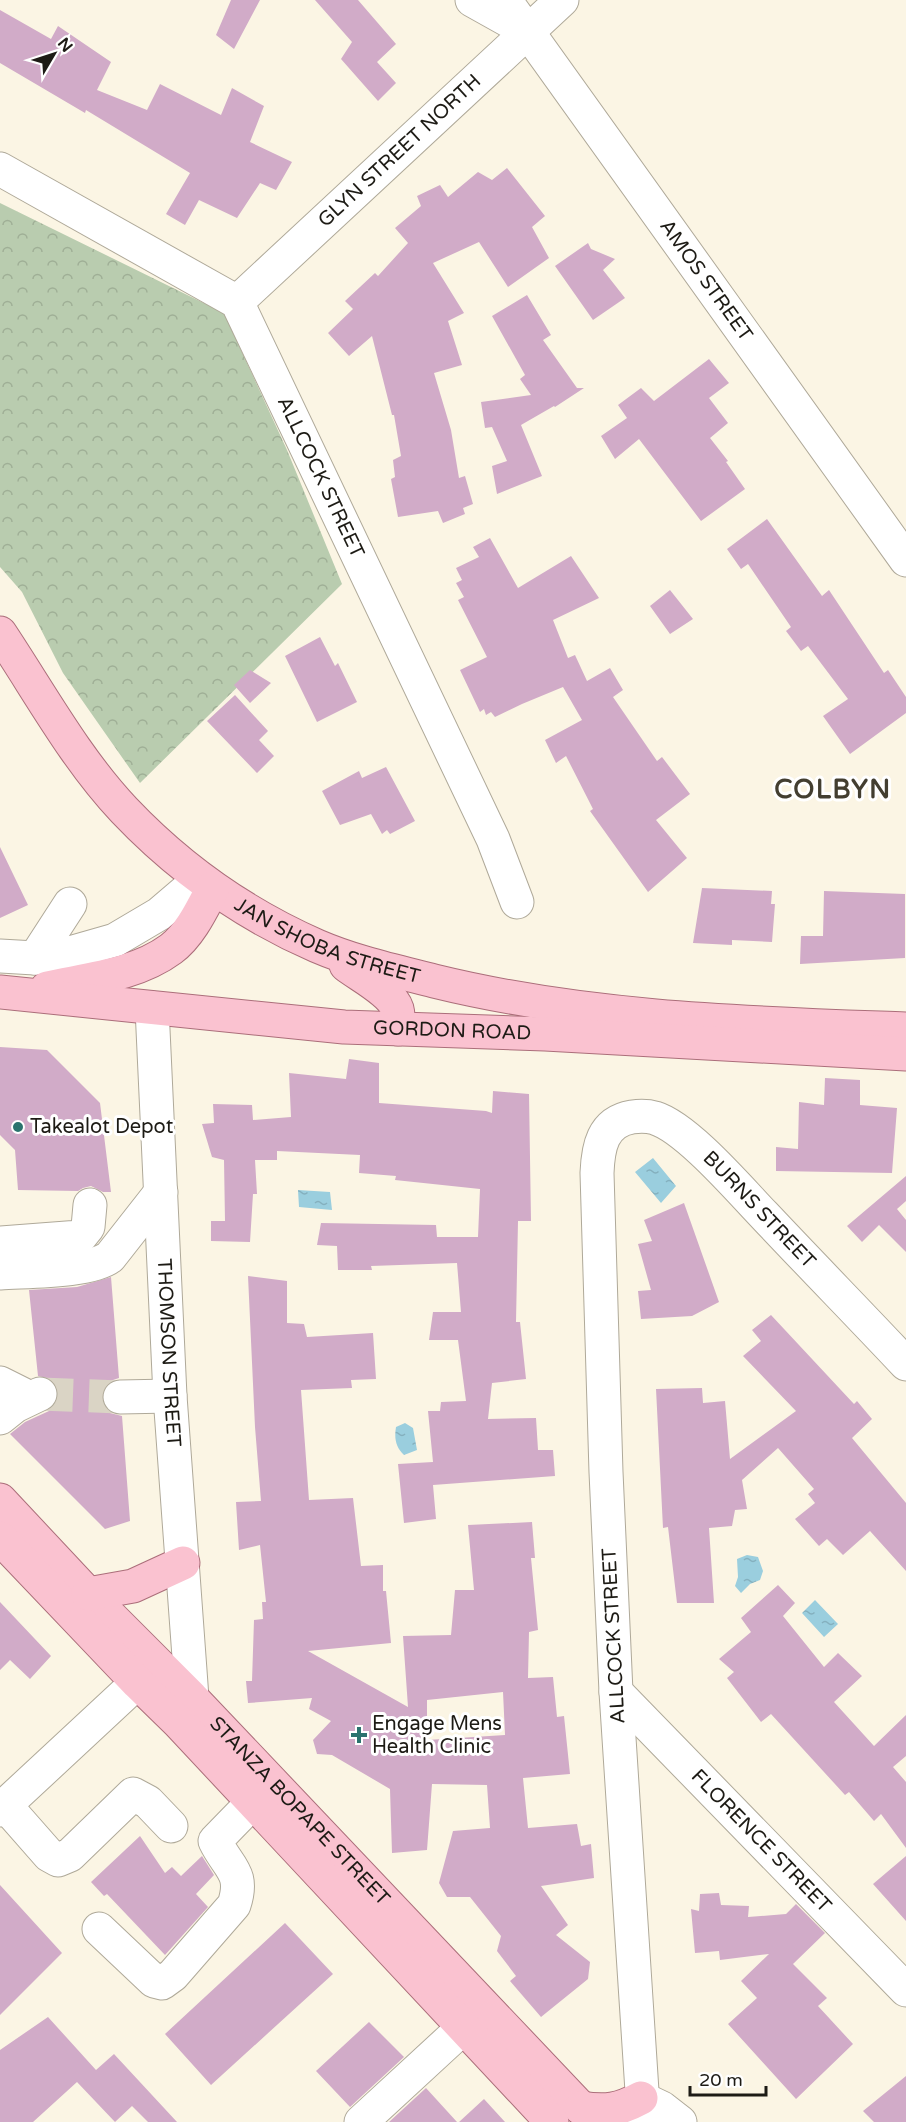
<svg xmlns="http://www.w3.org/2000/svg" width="906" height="2122" viewBox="0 0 906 2122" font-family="'Varela Round',sans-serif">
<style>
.park{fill:url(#park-crowns)}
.water{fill:url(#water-ripples)}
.building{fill:#d1abc8;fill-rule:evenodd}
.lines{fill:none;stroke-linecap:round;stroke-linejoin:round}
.minor-tunnel{stroke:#dad4c5;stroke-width:33;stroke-dasharray:33 16;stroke-linecap:butt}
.minor-casing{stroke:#afa999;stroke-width:35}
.major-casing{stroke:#ab6e7a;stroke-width:35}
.minor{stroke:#fff;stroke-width:33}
.major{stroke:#fac2d0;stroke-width:33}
.poi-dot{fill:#2a736e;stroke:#fff;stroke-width:2}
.labels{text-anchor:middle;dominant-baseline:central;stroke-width:6;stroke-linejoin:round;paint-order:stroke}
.street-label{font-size:20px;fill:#1d1b15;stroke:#fff}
.poi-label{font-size:20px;fill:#1d1b15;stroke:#fff;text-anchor:start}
.district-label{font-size:26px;font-weight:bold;letter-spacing:1.5px;fill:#433e30;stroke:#fff}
</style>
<defs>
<pattern id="park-crowns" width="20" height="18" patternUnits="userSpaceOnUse" patternTransform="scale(1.5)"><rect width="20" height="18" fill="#b9ccaf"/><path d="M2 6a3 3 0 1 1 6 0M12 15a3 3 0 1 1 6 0" fill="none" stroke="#9faf96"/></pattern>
<pattern id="water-ripples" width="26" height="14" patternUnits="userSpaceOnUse" patternTransform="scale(1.5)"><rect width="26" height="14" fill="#9acede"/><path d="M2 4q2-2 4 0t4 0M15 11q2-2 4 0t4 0" fill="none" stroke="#84b0be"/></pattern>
</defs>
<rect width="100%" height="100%" fill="#fbf5e4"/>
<path class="park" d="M0 203 224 313 287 450 342 584 140 783 63 673 22 592 0 567Z"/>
<path class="water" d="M653 1158 676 1186 661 1203 635 1172Z
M298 1190 330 1192 332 1210 299 1207Z
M405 1423 413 1428 417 1450 404 1455C396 1447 394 1439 396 1427Z
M747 1555 758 1557 763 1571 760 1580 750 1584 741 1593 735 1586 738 1577 737 1559Z
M815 1600 838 1624 824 1637 802 1613Z"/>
<path class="building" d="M231 0H260L234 49 216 35Z
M315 0H358L396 44 377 62 396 83 378 101 341 59 352 42Z
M0 10 51 39 58 26 111 62 97 90 147 110 160 84 221 115 232 88 264 106 250 142 292 162 276 190 260 183 237 218 199 200 185 225 166 214 190 173 86 110 85 113 0 63Z
M507 168 545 216 532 227 549 258 508 287 479 242 433 263 464 313 448 321 462 365 434 373 451 430 459 478 465 476 473 504 463 508 465 514 443 523 438 511 398 517 391 479 395 477 393 460 401 456 394 415H392L372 336 349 356 328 333 353 309 345 301 375 273 378 276 408 243 395 228 421 206 417 196 440 185 448 197 478 172 492 180Z
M588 243 591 249 615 259 603 270 625 298 593 320 555 266Z
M527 295 551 335 543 340 577 388H584L555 407 554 406 521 425 542 476 497 494 492 466 507 461 492 427 485 428 481 402 531 395 520 379 525 375 492 316Z
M709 359 729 383 709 398 728 423 710 438 728 461 726 462 745 489 701 521 639 439 615 459 601 436 627 418 618 405 641 388 654 401Z
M767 519 822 596 829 590 884 673 888 670 906 697V713L850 754 823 716 848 699 808 646 801 651 786 631 791 627 748 564 741 569 727 549Z
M490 538 518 588 571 556 599 598 553 620 568 658 575 655 587 681 610 668 623 690 613 697 657 761 662 757 690 794 656 820 687 858 648 892 590 811 593 809 566 756 556 763 545 740 582 720 563 687 522 704 495 717 491 712 486 715 484 709 480 712 460 670 487 657 458 600 464 597 456 583 462 580 456 568 479 557 473 547Z
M670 590 693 619 670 634 650 606Z
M320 637 335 666 338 663 357 702 317 722 285 656Z
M250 670 271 683 250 703 234 685Z
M235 695 268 731 259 740 274 756 257 773 207 721Z
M386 767 415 821 390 834 387 830 382 834 371 814 340 825 322 791 359 771 362 778Z
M0 847 28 905 0 918Z
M702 888 772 891 771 904H775L772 942 732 940V945L693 943Z
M824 891 905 894V958L800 964 801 936H823Z
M0 1047 47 1050 100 1103 111 1192H103L91 1186 83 1188 78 1191 18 1190 15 1150 0 1135Z
M349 1059 379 1063V1103L486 1111 492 1113 493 1091 529 1094 531 1221H518L516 1322H520L526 1379 492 1383 488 1419 536 1418 538 1450H553L555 1476 433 1485 436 1519 404 1523 398 1464 433 1462 428 1411H440L441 1402 466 1401 458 1340H429L433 1312H461L457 1263 371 1266 372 1270H338L337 1246 317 1245 321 1223 436 1225 437 1237H478L480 1189 395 1180 396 1176 359 1173 360 1155 277 1151V1160H255L257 1194H253L250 1242 211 1241V1221H225L224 1160 212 1157 202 1124 214 1123 213 1104 252 1105 253 1120 291 1117 289 1073 346 1079Z
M825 1078 860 1080V1105L897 1108 892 1173 776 1171V1147L798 1149 799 1102 824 1105Z
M906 1176V1201L897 1209 906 1220V1252L879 1225 862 1242 847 1226Z
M684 1203 719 1302 692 1316 641 1319 638 1291 651 1290 638 1244 652 1241 644 1220Z
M248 1276 287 1281V1323L304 1324 307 1337 373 1333 376 1379 351 1380 352 1388 301 1390 309 1500 353 1498 361 1566 383 1565V1591H386L391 1643 308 1651 408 1707 403 1636 451 1635 455 1590H474L468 1525 532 1522 535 1558H531L538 1630 529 1632 528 1678 553 1677 557 1717 564 1716 570 1774 523 1778 528 1828 577 1824 581 1846 591 1844 594 1878 541 1886 568 1925 556 1935 590 1962 588 1979 541 2017 510 1981 516 1976 497 1951 501 1936 470 1897H447L439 1883 453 1831 490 1828 487 1785 432 1784 427 1850 392 1853 390 1789 332 1755 317 1754 313 1740 331 1721 309 1709 312 1698 248 1703 246 1681H252L254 1620 263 1619 262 1602H266L260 1545 239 1550 236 1502 261 1501 255 1427ZM503 1692 505 1735 427 1740V1700Z
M111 1277 119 1378 110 1381 104 1387 101 1398 104 1406 110 1413 122 1416 130 1521 105 1529 10 1434 25 1422 49 1411 56 1404 59 1396 57 1386 51 1379 38 1376 29 1290 77 1287Z
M771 1315 854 1404 857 1401 872 1419 852 1438 906 1503V1571L870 1531 843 1555 827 1539 819 1546 795 1519 815 1503 808 1494 814 1489 778 1448 742 1480 747 1509 735 1510 732 1526 709 1528 714 1603H677L668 1527 663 1528 656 1389 702 1388 703 1403 725 1401 730 1459 796 1411 743 1356 761 1341 752 1330Z
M778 1585 795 1603 783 1616 824 1667 838 1653 862 1676 834 1702 874 1746 906 1715V1756L893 1767 906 1782V1848L881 1814 874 1821 849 1792 845 1795 771 1714 761 1722 727 1678 734 1672 719 1659 751 1632 741 1618Z
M0 1602 51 1656 30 1679 10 1660 0 1670Z
M140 1836 165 1873 172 1867 181 1876 202 1856 214 1875 196 1894 208 1907 165 1955 107 1894 104 1896 91 1882Z
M906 1856V1921L873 1884Z
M0 1885 62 1953 0 2015Z
M719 1893 721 1905 749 1906 748 1917 786 1914 796 1904 825 1933 793 1964 827 1998 818 2006 853 2044 796 2099 728 2024 757 1998 741 1981 769 1954 720 1960 719 1951 695 1953 691 1909 699 1911 700 1894Z
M285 1923 333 1974 211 2085 165 2034Z
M48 2017 96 2070 114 2054 177 2122H148L132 2106 115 2122 77 2082 33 2122H0V2050Z
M369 2022 404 2057 350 2107 316 2071Z
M906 2076V2122H874L863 2111Z
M426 2088 457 2122H389Z
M484 2099 505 2122H459Z"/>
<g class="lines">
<path class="minor-tunnel" d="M40 1394 120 1397"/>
<g class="minor-casing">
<g id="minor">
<path d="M472 0 522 28"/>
<path id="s1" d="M505 0 906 560"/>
<path id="s2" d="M0 169 237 302 493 839 517 902"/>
<path id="s3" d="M237 302 562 0"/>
<path d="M0 956 35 958 73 952 115 940 159 914 200 879"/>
<path d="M35 958 70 904"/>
<path id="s4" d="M152 1008 170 1396 192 1698"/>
<path d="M0 1243 80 1237 88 1227 90 1205"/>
<path d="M0 1273C27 1271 90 1272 110 1257L161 1192"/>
<path d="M0 1383 30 1398"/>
<path d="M120 1397 170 1396"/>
<path d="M0 1418 15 1406 40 1394"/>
<path id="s5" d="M616 1692 906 1990"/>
<path d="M5 1805 49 1855 58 1860 70 1855 133 1794 148 1802 171 1826"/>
<path d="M0 1810 157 1664"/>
<path d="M99 1929 154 1981 162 1983 173 1975 234 1905C245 1872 228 1868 215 1841L253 1802"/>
<path d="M641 2098 662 2108 680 2122"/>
<path d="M361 2122 464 2027"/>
<path id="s6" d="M644 2122 616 1692 606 1472 597 1173C598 1148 602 1122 632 1117 639 1116 648 1116 655 1118 687 1128 739 1189 764 1215 811 1265 859 1314 906 1364"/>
</g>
</g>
<g class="major-casing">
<g id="major">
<path id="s7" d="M0 633C40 693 75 758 124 810 179 868 244 914 317 946 354 962 395 971 434 981 589 1019 747 1023 906 1029"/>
<path d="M346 965C360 976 392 992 397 1009 399 1016 398 1023 398 1029"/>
<path d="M47 988C88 979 136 975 171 949 190 935 202 909 213 888"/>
<path id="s8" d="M0 992 344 1027 545 1034 906 1054"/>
<path id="s9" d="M0 1500 88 1594 192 1698 581 2108 601 2122"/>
<path d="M0 1538 138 1683 179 1723 552 2122"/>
<path d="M88 1594 133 1586 183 1563"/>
<path d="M581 2108C606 2112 619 2110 641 2098"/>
</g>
</g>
<use href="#minor" class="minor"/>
<use href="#major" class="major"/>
</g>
<g class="poi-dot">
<circle cx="18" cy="1127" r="6"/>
<path d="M356 1726h6v6h6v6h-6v6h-6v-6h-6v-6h6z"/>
</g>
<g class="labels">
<g class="street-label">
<text stroke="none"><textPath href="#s3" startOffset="222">GLYN STREET NORTH</textPath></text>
<text stroke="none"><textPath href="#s1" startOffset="345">AMOS STREET</textPath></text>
<text stroke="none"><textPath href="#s2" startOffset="466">ALLCOCK STREET</textPath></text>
<text stroke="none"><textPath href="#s7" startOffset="462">JAN SHOBA STREET</textPath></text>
<text stroke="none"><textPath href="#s8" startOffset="454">GORDON ROAD</textPath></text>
<text stroke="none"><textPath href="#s6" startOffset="1186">BURNS STREET</textPath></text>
<text stroke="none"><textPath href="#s4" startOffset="345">THOMSON STREET</textPath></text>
<text transform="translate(614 1636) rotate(-93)">ALLCOCK STREET</text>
<text stroke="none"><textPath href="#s9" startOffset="432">STANZA BOPAPE STREET</textPath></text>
<text stroke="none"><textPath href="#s5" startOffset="208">FLORENCE STREET</textPath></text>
</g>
<g class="poi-label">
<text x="30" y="1127">Takealot Depot</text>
<text x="372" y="1724">Engage Mens<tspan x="372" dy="23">Health Clinic</tspan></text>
</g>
<g class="district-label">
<text x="833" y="789">COLBYN</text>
</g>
</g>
<g transform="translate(54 54) rotate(51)" stroke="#ffffff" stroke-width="4.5" paint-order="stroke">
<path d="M0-4.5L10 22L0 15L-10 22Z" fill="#1d1b15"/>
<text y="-9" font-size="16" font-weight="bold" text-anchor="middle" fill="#1d1b15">N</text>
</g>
<path d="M690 2086v9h76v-9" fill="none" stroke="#1d1b15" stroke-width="3"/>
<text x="699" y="2086" font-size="18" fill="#1d1b15" stroke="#ffffff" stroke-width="4.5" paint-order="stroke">20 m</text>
</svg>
